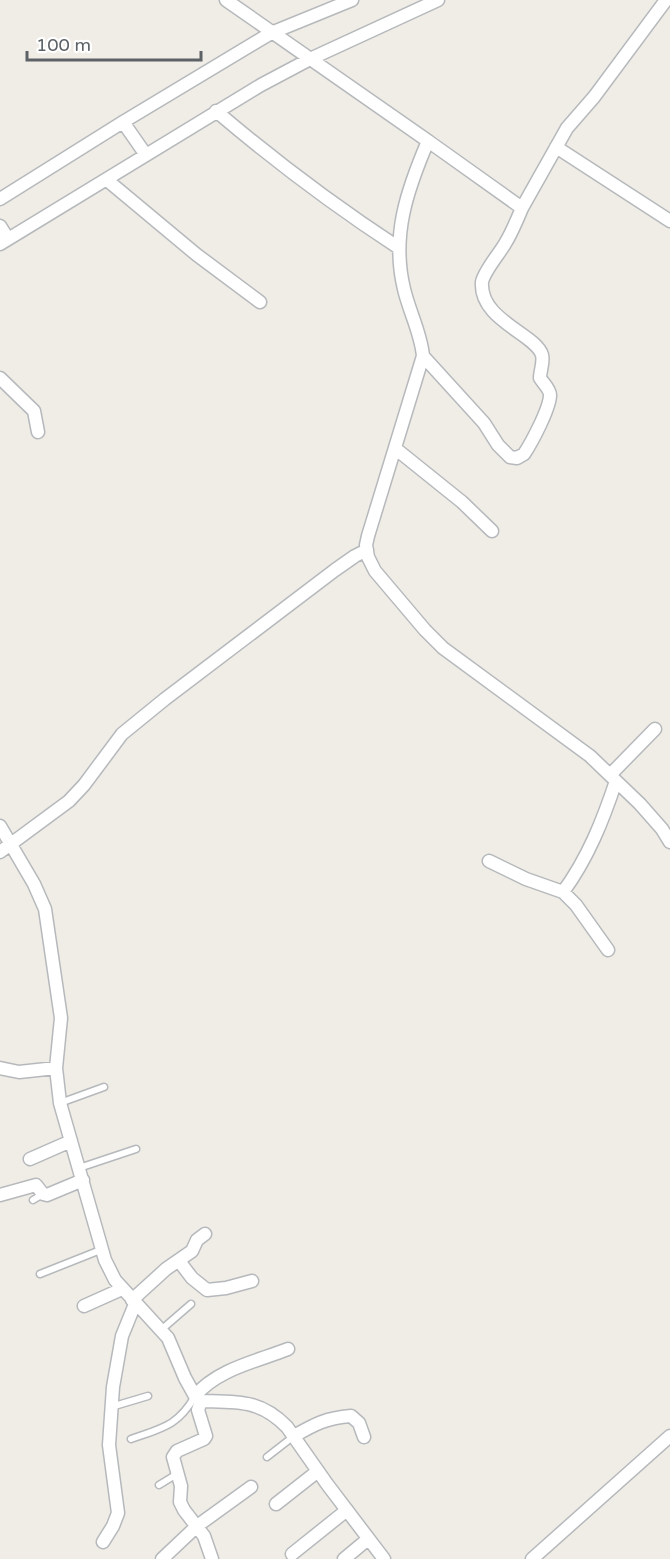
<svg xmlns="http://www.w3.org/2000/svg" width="670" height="1559" viewBox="0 0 670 1559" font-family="'Varela Round',sans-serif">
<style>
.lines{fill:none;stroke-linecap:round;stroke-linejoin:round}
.service-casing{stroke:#b6b9bc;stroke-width:9}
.minor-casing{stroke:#b6b9bc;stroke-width:15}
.service{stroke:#fff;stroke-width:6}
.minor{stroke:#fff;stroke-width:12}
</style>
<rect width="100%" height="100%" fill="#f0ece6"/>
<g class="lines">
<g class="service-casing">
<path id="service" d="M60 1103 104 1087
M79 1168 136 1149
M33 1200 43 1194
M40 1274 103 1249
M161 1330 191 1304
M111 1407 148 1396
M131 1439C162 1428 178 1426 195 1396
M267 1457 294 1436
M159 1485 177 1474"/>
</g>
<g class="minor-casing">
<path id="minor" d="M226 0 428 141C407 190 391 236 404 289 409 311 421 333 423 356L368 536 366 545 368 557 375 571 425 630 443 648 590 756 640 804 662 829 670 842
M216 111C276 162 333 205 399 248
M123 122 146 155
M428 141 522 208 567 128 594 97 666 0
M556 147 670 221
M107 180 197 255 260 302
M0 199 123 122 271 33 352 0
M0 226 8 239
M0 244 261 85 310 59 438 0
M423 356 484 423 498 445 510 457 517 458 524 454C532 442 550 408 550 395 550 389 543 383 540 378 540 371 544 362 542 355 536 334 479 320 482 282 484 271 500 253 506 242 512 232 517 220 522 208
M0 378 34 411 38 432
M396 449 462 502 492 531
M610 775 655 729
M0 826 34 884 45 909 61 1018 56 1068 60 1103 105 1260 115 1280 168 1338 185 1378 195 1396 201 1401C237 1402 260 1399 287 1427L327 1484 384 1559
M0 852 69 801 84 785 122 734 165 699 335 570 355 556 367 550
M489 861 526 879 563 892 576 905 608 950
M563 892C588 858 603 820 616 781
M0 1068 19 1072 56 1068
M30 1159 71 1141
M0 1195 36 1185 43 1194 47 1195 83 1180
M179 1261 192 1278 207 1290 226 1288 252 1281
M132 1300 166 1269 192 1251 197 1240 205 1234
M84 1306 122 1289
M195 1396C217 1369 258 1361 288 1349
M201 1401 198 1410 206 1436 204 1439 177 1451 173 1457 181 1486 180 1502 184 1510 204 1536 212 1559
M294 1436C315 1424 326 1418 351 1416L359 1423 364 1437
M276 1504 318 1471
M103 1542 113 1526 118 1513 109 1445 113 1387 122 1336 135 1304
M292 1554 347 1510
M162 1559 197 1526 251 1487
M344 1559 368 1539
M532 1559 670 1436"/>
</g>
<use href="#service" class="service"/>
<use href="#minor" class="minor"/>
</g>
<path d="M27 51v9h174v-9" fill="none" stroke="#5d6266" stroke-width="3"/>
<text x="36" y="51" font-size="18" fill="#5d6266" stroke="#ffffff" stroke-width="4.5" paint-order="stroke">100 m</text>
</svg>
